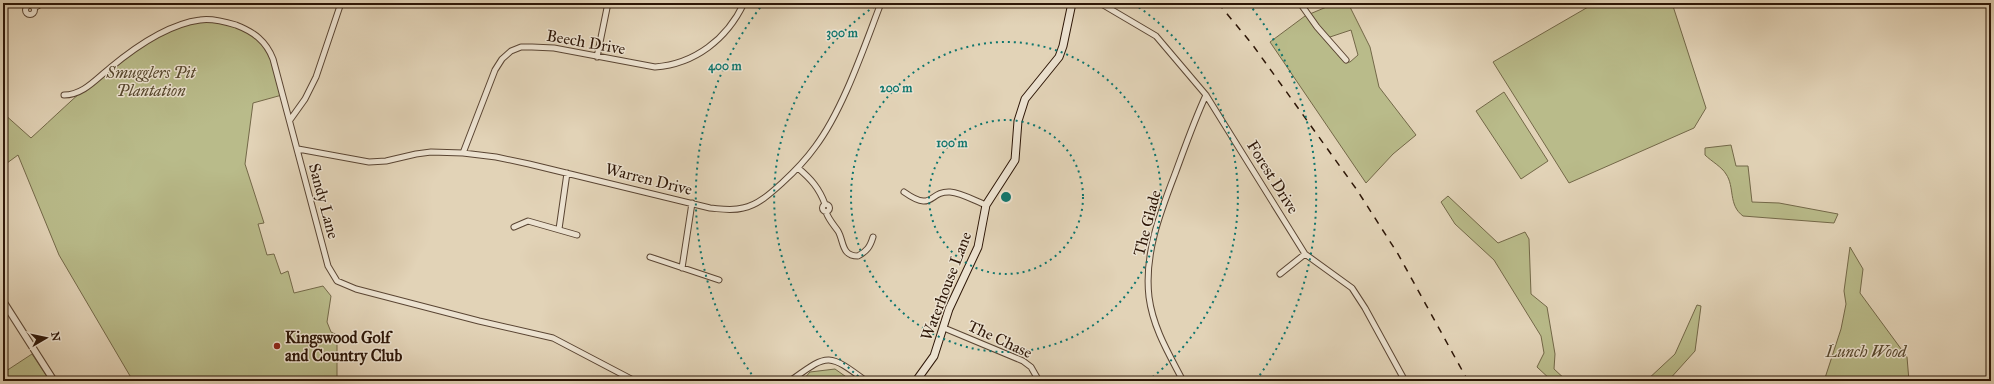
<svg xmlns="http://www.w3.org/2000/svg" width="1994" height="384" viewBox="0 0 1994 384" font-family="'IM FELL Great Primer',serif">
<style>
.green{fill:#b9bb8a;stroke:#736848;fill-rule:evenodd}
.lines{fill:none;stroke-linecap:round;stroke-linejoin:round}
.minor-casing{stroke:#5a4533;stroke-width:7}
.tertiary-casing{stroke:#5a4533;stroke-width:8}
.secondary-casing{stroke:#2d1607;stroke-width:9}
.minor{stroke:#ece2d0;stroke-width:5}
.tertiary{stroke:#ece2d0;stroke-width:6}
.secondary{stroke:#ece2d0;stroke-width:7}
.rail{stroke:#2d1607;stroke-width:1.5;stroke-dasharray:7 7;stroke-linecap:butt}
.ring{fill:none;stroke:#0f766e;stroke-width:2;stroke-dasharray:2 4}
.poi-dot{fill:#8f2418;stroke:#ece2d0;stroke-width:1.5}
.labels{text-anchor:middle;dominant-baseline:central;stroke-width:3;stroke-linejoin:round;paint-order:stroke}
.street-label{font-size:16px;fill:#2d1607;stroke:#ece2d0}
.park-label{font-size:16px;font-style:italic;fill:#57482e;stroke:#ece2d0}
.poi-label{font-size:16px;font-weight:bold;fill:#2d1607;stroke:#ece2d0;text-anchor:start}
.centre{fill:#0f766e;stroke:#ece2d0;stroke-width:2}
.ring-label{font-size:12px;text-anchor:middle;font-weight:bold;fill:#0f766e;stroke:#ece2d0;stroke-width:3;stroke-linejoin:round;paint-order:stroke}
</style>
<rect width="100%" height="100%" fill="#e2d3b7"/>
<filter id="stains"><feTurbulence type="fractalNoise" baseFrequency=".005" numOctaves="4"/><feColorMatrix values="0 0 0 0 .2 0 0 0 0 .09 0 0 0 0 .02 0 0 0 .5 -.17"/></filter>
<radialGradient id="worn" r=".72"><stop offset=".6" stop-color="#630" stop-opacity="0"/><stop offset="1" stop-color="#630" stop-opacity=".3"/></radialGradient>
<path class="green" d="M1336 3H1348L1370 47 1379 87 1416 135 1393 154 1366 183 1270 42 1305 16ZM1351 30 1358 55 1350 62H1344L1324 39Z
M1595 3H1672L1706 108 1694 128 1569 183 1493 62Z
M208 19 248 30 267 46 282 95 253 103 245 164 264 223 258 224 267 255 274 254 281 274 288 271 294 293 323 286 331 296 327 322 331 332 337 335V379L345 381H133L59 255 18 155 3 166V113L31 138C74 99 126 45 181 25 189 22 199 21 208 19Z
M1504 92 1548 161 1521 179 1476 111Z
M1731 145 1736 166H1748L1752 202 1779 203 1838 214 1834 223 1743 216C1728 205 1735 187 1726 174 1722 167 1711 161 1705 155V148Z
M1448 196 1498 243 1525 232 1529 239 1531 294 1547 307 1555 354 1554 369 1567 381H1552L1537 367 1544 353 1541 336 1494 260 1455 224 1441 202Z
M1850 247 1863 269 1860 293 1907 357 1909 381H1824L1841 329 1846 304 1844 291Z
M1697 305 1701 306 1695 351 1668 381H1646L1675 354Z
M32 354 50 381H3V373Z
M835 369 852 381H802L810 372Z"/>
<g class="lines">
<g class="minor-casing">
<path id="minor" d="M1100 3 1156 36 1206 95 1305 254 1352 288 1365 308 1405 381
M1300 3 1317 27 1346 60
M25.5 10a4.5 4.5 0 1 1 9 0a4.5 4.5 0 1 1-9 0Z
M34 8 43 3
M597 57 608 3
M64 95C83 95 96 79 110 68 134 48 169 24 200 20 212 18 226 22 236 25 254 32 266 41 273 59L328 266 337 281 356 289 479 321 553 338 635 381
M290 120 305 99 316 77 341 3
M298 149 369 162 386 161 416 154 431 152 463 153 496 157 529 164 710 208C722 209 732 211 743 208 758 205 771 193 782 183 794 172 805 161 815 147 843 110 864 47 881 3
M463 153 495 70 502 59 511 51 521 47H532L554 48 655 67C695 64 727 39 744 3
M798 168C811 179 819 188 825 204
M904 192C934 213 928 191 950 192 962 193 975 201 986 205
M822.5 208a3.5 3.5 0 1 1 7 0a3.5 3.5 0 1 1-7 0Z
M826 212C829 220 833 224 838 231 844 241 841 256 858 256 867 251 870 247 873 237
M514 227 528 221 577 235
M559 229 567 173
M650 257 719 280
M682 268 692 203
M1280 274 1305 254
M944 328 1023 361 1031 367 1039 381
M790 381C828 354 827 352 866 381
M1183 381C1169 354 1153 328 1149 297 1144 254 1160 213 1175 174 1185 147 1194 121 1206 95"/>
</g>
<g class="tertiary-casing">
<path id="tertiary" d="M3 301 54 381"/>
</g>
<g class="secondary-casing">
<path id="secondary" d="M916 381 934 356 949 309 978 247 986 205 1015 160 1018 121 1025 99 1059 57 1063 46 1072 3"/>
</g>
<use href="#minor" class="minor"/>
<use href="#tertiary" class="tertiary"/>
<use href="#secondary" class="secondary"/>
<path class="rail" d="M1218 3 1252 44 1357 190 1398 254 1468 381"/>
</g>
<g class="ring">
<circle cx="1006" cy="197" r="77"/>
<circle cx="1006" cy="197" r="155"/>
<path d="M863 380A232 232 0 0 1 878 4M1134 4A232 232 0 0 1 1149 380"/>
<path d="M755 379A310 310 0 0 1 763 4M1249 4A310 310 0 0 1 1257 379"/>
</g>
<circle class="poi-dot" cx="277" cy="346" r="4"/>
<g class="labels">
<g class="street-label">
<text transform="translate(586 42) rotate(10)">Beech Drive</text>
<text transform="translate(1273 177) rotate(58)">Forest Drive</text>
<text transform="translate(649 179) rotate(14)">Warren Drive</text>
<text transform="translate(324 201) rotate(75)">Sandy Lane</text>
<text transform="translate(1147 223) rotate(-75)">The Glade</text>
<text transform="translate(946 286) rotate(-69)">Waterhouse Lane</text>
<text transform="translate(1000 339) rotate(25)">The Chase</text>
</g>
<g class="park-label">
<text x="151" y="72">Smugglers Pit<tspan x="151" dy="18">Plantation</tspan></text>
<text x="1866" y="351">Lunch Wood</text>
</g>
<g class="poi-label">
<text x="285" y="337">Kingswood Golf<tspan x="285" dy="18">and Country Club</tspan></text>
</g>
</g>
<circle cx="1006" cy="197" r="6" class="centre"/>
<g class="ring-label">
<text x="842" y="37">300 m</text>
<text x="725" y="70">400 m</text>
<text x="896" y="92">200 m</text>
<text x="952" y="147">100 m</text>
</g>
<rect width="1994" height="384" fill="none" stroke="#e2d3b7" stroke-width="16"/>
<rect x="4" y="4" width="1986" height="376" fill="none" stroke="#2d1607" stroke-width="2"/>
<rect x="8" y="8" width="1978" height="368" fill="none" stroke="#2d1607"/>
<g transform="translate(46 338) rotate(81)" stroke="#ece2d0" stroke-width="3" paint-order="stroke">
<path d="M0-3L7 15L0 10L-7 15Z" fill="#2d1607"/>
<text y="-6" font-size="11" font-weight="bold" text-anchor="middle" fill="#2d1607">N</text>
</g>
<rect width="100%" height="100%" filter="url(#stains)"/>
<rect width="100%" height="100%" fill="url(#worn)"/>
</svg>
